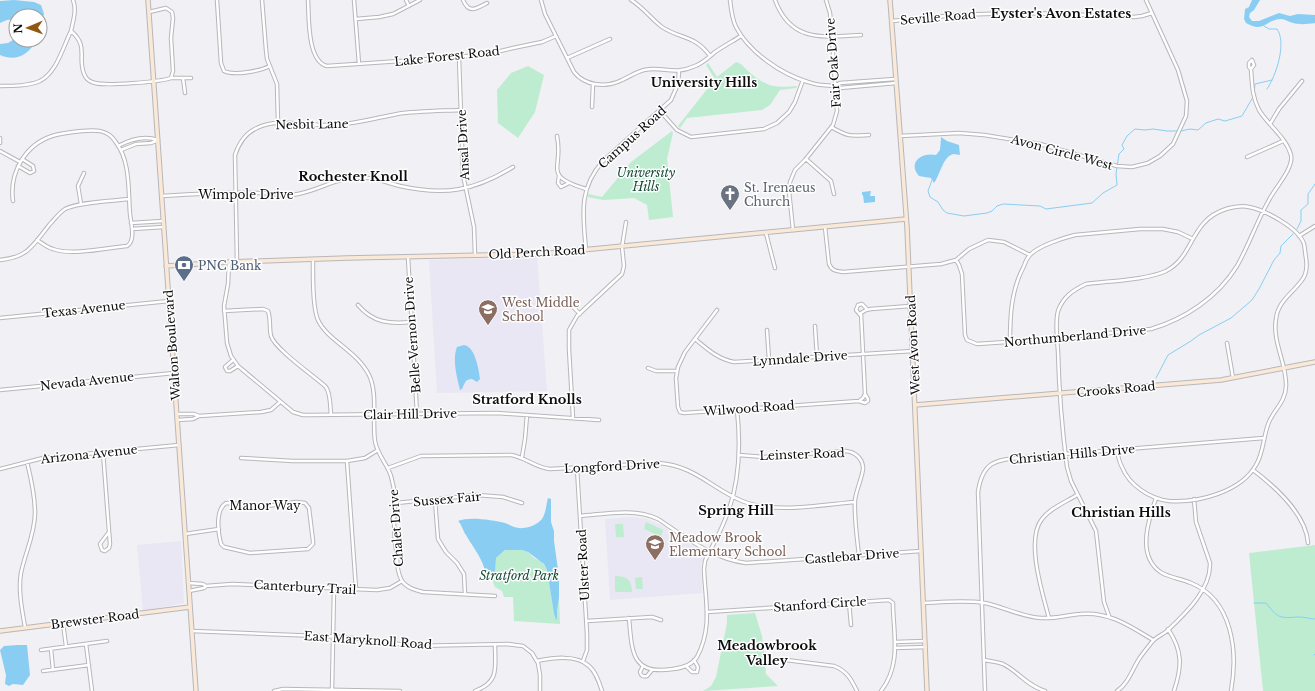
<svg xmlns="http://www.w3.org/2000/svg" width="1315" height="691" viewBox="0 0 1315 691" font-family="'Libre Baskerville',serif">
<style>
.built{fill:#e8e7f3}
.green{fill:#beecd1}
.water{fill:#89cef2}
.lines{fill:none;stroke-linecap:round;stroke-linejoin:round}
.stream{stroke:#89cef2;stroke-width:1}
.street-casing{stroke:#b7b7bb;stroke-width:4.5}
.secondary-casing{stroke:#b7b7bb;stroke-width:5.5}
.street{stroke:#fff;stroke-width:2.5}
.secondary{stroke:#fbe9d8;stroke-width:3.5}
.labels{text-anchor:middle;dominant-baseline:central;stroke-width:3;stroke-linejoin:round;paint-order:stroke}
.street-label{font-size:12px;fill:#0c0c0d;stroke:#fefeff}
.park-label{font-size:12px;font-style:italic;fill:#154a32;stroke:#fefeff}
.worship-label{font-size:12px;fill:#5b616d;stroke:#fefeff;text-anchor:start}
.service-label{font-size:12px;fill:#4e5e75;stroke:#fefeff;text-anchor:start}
.education-label{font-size:12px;fill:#785e54;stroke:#fefeff;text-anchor:start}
.neighbourhood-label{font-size:13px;font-weight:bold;fill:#0c0c0d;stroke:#fefeff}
</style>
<rect width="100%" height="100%" fill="#f1f0f4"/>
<path class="built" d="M537 257 547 391 437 393 429 260Z
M631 517 647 519 661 525 704 554 701 564 702 593 610 600 605 519Z
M181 541 184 603 143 611 137 545Z"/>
<path class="green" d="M736 62C742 63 744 68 748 71 766 87 775 88 797 86L796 88 780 90 770 105 762 110 687 118 680 128 678 126 715 79 706 65 708 63 717 77Z
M528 66 544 75 535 112 518 138 498 123 497 90 511 73Z
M672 131 673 133 667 159 673 217 649 220 647 205 634 198 603 200 588 197V194L602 197 631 162Z
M646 522 663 530 661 537 644 529Z
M615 524H623L624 537H616Z
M1315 545V691H1263L1249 553Z
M505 550H522L528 552 534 558 542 562 547 570 554 614 556 620 559 598 560 624 514 621 513 597H504L502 591 495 587 492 580 495 575 496 558Z
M615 576C627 576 632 580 632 592H617L615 591Z
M642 577 643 589H636L635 578Z
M755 613 762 636 765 662 778 660V662L765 663 766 674 778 686 703 691 711 686 716 677 727 623V615Z"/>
<path class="water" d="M14 0 34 2 41 5 44 14 40 28V16H16V19L7 20 0 23V1Z
M1252 0H1260L1254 10 1250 13 1249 17 1252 21H1259L1279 13 1290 16 1298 14 1315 15V23C1308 24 1300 25 1293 23 1289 22 1285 19 1281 19 1266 19 1264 34 1246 23L1244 19 1245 9 1249 7Z
M16 38V40H36C29 55 16 62 0 55V44L8 43Z
M941 138V137L947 141 959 145 960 155C957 155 954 153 951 155 943 158 939 177 934 183L931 178 919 176C907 162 922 152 936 155L940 150Z
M871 191 870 196H875V202L864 203 863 195H862V192Z
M464 345C475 346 479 370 480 379L477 382 472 379C465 379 465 383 462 389L460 390C457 377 452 360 457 347Z
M548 498 551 499V522L554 531V541L559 577V598L557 611V619L556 620 554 614 547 570 544 564 528 552 522 550H505L496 558 495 575 492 580 488 579 486 576C484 560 474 549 466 535 463 531 462 525 458 521 469 516 493 520 505 523 511 525 516 529 523 528 529 528 538 524 542 519 546 513 546 505 548 498Z
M18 645H27L30 675 23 685 13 684 9 686 5 684 6 675 0 650 4 646Z"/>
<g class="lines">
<path class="stream" d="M1264 26 1269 29H1277C1287 43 1276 76 1267 89
M1254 94 1255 84 1272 80
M1181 131 1190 129 1198 130 1206 123 1218 119 1225 121 1242 116 1253 97
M932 180 928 191 930 197 938 202 943 210 947 213 964 216 987 213 992 211 997 206 1003 204 1040 206 1046 209 1092 203 1103 193 1117 185 1116 174 1119 154 1124 149 1122 145 1127 136 1135 129 1145 130 1153 129 1167 131H1177
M1297 229 1301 221V210L1308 204V194L1315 184
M1156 378 1168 355 1191 341 1199 335 1231 318 1252 300 1259 289 1274 260 1280 253 1281 246 1293 234
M1254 603H1266C1279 619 1279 618 1299 617 1305 617 1310 619 1315 619
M1314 655 1315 654"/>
<g class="street-casing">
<path id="street" d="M73 0C77 10 73 21 71 31 90 47 76 59 85 76 87 80 91 82 95 83 106 86 160 82 171 78L173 71 171 38 173 18 172 12 166 8 149 12
M217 0 221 63 224 71C234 76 260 71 270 66
M262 0 266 50 267 59 277 84 278 123
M308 0C309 17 307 61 327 66L459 57 492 53 513 48 542 42 556 36 574 72C585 86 606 88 622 80 629 77 636 72 644 70 664 66 673 76 695 66 703 63 709 57 715 52 724 46 733 41 741 36
M354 0 359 64
M406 0 409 6
M463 0C469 14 476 9 487 3
M541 0 545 14 556 36
M631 0C643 7 651 19 662 27 680 39 695 35 710 56
M730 0C731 9 732 19 736 27 749 52 781 74 808 82 812 83 818 85 822 85 829 86 834 85 840 88L896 83
M775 0C791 43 823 37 861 35
M356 19 379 17 393 14 420 0
M892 21 956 15 1014 13 1066 14 1134 17 1142 16 1152 13
M459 57 463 175 474 227 475 255
M567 58 610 39
M171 78H191
M183 78 185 93
M836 85 840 83 895 79
M0 86C13 86 29 86 40 81 57 72 63 47 71 31
M592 107 593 84
M660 111 677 130 691 137 764 129 777 123 789 112 795 102 803 80
M1270 124 1279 109 1302 81
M831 127C849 137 849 136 869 135
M557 136C564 169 541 175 586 189
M900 136 959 133 984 135 1040 144 1117 166 1132 167 1148 163 1160 156 1173 144 1186 116 1187 101 1178 70 1146 0
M0 138V143
M118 146C131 139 144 135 158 140
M121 150 136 144 151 143 158 140
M0 151 20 162
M1247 157 1283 141
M806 159 831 181 834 194
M18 166 30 173 34 171 33 166 22 159
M559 176 558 183 561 187 569 183
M162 196C194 194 226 192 259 193 270 193 281 196 292 195 313 193 332 180 353 177 369 176 385 182 400 186 445 196 474 191 513 167
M13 201C9 173 25 145 52 136 62 133 72 132 82 131 95 130 107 129 115 141 131 161 128 191 130 214 131 223 136 241 127 246 107 248 72 256 53 249 48 248 43 244 37 240
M81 204 78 186 84 173
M131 223 163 221
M825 227 829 264C832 271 836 271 843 272L941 264 956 260 969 249 988 240 1004 242 1030 255
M132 229 164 227
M793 230 789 191 790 182 795 170 805 160 833 125 837 111 831 24 830 13 826 0
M766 233 775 268
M1299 236 1315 226
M586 250C583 215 578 189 603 161L671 100 678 84 679 71
M408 257 417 414
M0 260C29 257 33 245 50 224 55 219 59 213 65 209 78 202 113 201 129 199
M313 260C313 275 312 307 318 320 327 340 357 351 369 375 378 393 372 421 375 441 377 454 387 464 391 476 396 493 395 505 394 521 394 533 395 545 397 557 397 565 398 574 402 581 407 588 415 590 423 592L495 596
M956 260 959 265 962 274 965 335 967 340 977 344 1049 339 1151 329C1185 319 1218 297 1237 266 1249 245 1257 221 1269 200 1275 188 1294 168 1291 155 1286 137 1268 125 1259 110 1252 97 1252 83 1251 69L1249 67V63L1252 60 1254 65 1251 69
M229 262 228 284 224 306 227 343 231 356 238 366 293 412 303 415H311L497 413 599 420
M237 262 235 155C239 143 245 133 257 128 276 118 301 125 321 125 347 126 371 119 397 114 418 111 439 111 461 110
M566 300 580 314
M358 305C373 323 390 324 411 322
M717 310 685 352 678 367 676 378 678 407 680 412 684 413 859 401 863 398 865 394 861 313 866 310 871 309 910 306
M224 311 263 309 268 311C271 319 269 328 271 336 275 349 314 376 326 387 331 395 330 406 331 415
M861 316 856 310 858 305 862 304 867 309
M0 318 169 301
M815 326 817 357
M767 330 769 360
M695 339C707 349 718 359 734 362L913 351
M1010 342C1010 316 1011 290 1024 266 1025 263 1027 258 1030 255 1038 246 1063 238 1075 235L1140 229H1163L1178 232 1193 239
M1227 343 1233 378
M233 360 225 367 227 371H230L238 366
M648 368 656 371H677
M0 390 174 373
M859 401 865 403 868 401V399L865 394
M177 414H194L199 416 261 412 271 410 280 402
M573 418 569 349V330L577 316 622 274 624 266 622 247 626 222
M178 420 193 419 199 416
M103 452 110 544 109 548 105 551 102 550 100 544 109 532
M739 455 764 457 846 451C855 452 862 458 863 467 864 473 856 490 855 500 854 518 857 537 859 556
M522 457 525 439 527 415
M241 458 293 461H347L365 458 378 450
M347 461 356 589
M388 468 421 456 511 455C525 457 536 468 550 469L659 463C695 466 711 488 742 501 774 514 821 505 855 502
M577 468 587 634V650L583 661
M0 469 43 458 179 445
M1253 470C1274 486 1306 513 1308 543
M1156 498C1150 516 1141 542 1150 560 1159 578 1175 576 1191 583 1233 600 1238 652 1231 691
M435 500 438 539 446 552 457 563 464 574 465 594
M296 502 305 503 309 508 313 541V544L308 549 250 553 224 547 221 544C218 533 215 510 226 503L267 506Z
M396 503 477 495 503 497 522 503
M580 516C606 514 634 508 658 519 685 537 713 559 746 563L921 551
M185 534 219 529
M188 583 203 584 206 586 204 588 189 591
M206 586 232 584 377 590 390 588 402 581
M849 602 851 625
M924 603C944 602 965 600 985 603 1004 607 1022 617 1041 618 1054 619 1067 615 1080 614 1109 611 1130 626 1153 640
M707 612 889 600 893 603V607C894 637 901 665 881 691
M1109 616 1104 602 1096 531 1071 481 1067 467C1062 429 1059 390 1058 351 1057 338 1055 323 1058 311 1063 297 1073 290 1086 284 1108 281 1147 280 1166 271 1195 256 1189 221 1226 209 1233 207 1242 205 1249 207 1265 210 1299 228 1304 244 1305 248 1305 253 1306 258 1307 265 1307 274 1302 280 1292 294 1278 301 1276 319 1272 342 1287 364 1286 386 1286 401 1274 410 1269 422 1263 436 1264 452 1256 465 1241 492 1198 503 1169 501 1150 499 1129 485 1122 467 1119 462 1118 456 1117 450
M629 618C632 651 631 676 673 669 682 668 692 665 697 657 713 627 705 600 704 569L705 561C711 548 719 535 724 522 740 487 741 447 737 409
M1049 618C1043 595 1025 540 1042 519 1050 508 1066 502 1077 495
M587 621 652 617 661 620
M63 623 66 646
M25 627C22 610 18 590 21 573 25 553 35 534 35 513 35 496 31 478 27 462
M1168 629C1183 651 1182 667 1174 691
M192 631 345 637 414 646 507 644 523 646 532 653 538 663 540 675V691
M895 642 925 641
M86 644 92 691
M895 648 926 647
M51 649 53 670
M41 650 107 641
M786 660 834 666C847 671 851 679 857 691
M984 660C991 661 997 662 1003 664 1019 672 1026 685 1045 691
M537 661C552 658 576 654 589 666 596 672 599 682 602 691
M643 666 640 672C641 676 643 677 647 676L652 670
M686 666 692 672H697L698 667 694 660
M43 671 89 665
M332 690 334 589
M274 691 283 689 400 691
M475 691C500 682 495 667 495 645
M985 691 978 492C983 458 999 460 1028 457L1264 438
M1117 691C1128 684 1132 670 1139 659 1143 653 1148 647 1152 642 1156 637 1162 635 1167 631 1185 614 1211 590 1210 563L1196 522 1194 499"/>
</g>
<g class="secondary-casing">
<path id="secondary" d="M148 0 196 691
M890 0 907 227 927 691
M166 266 229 262 347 258 540 254 906 219
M915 405 1221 380 1315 362
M0 631 190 607"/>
</g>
<use href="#street" class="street"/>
<use href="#secondary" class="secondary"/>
</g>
<defs>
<g id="church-pin" transform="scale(1)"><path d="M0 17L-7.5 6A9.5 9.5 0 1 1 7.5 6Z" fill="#6b7280" stroke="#fefeff"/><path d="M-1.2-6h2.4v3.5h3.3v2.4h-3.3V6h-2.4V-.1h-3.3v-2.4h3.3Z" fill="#fff"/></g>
<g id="bank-pin" transform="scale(1)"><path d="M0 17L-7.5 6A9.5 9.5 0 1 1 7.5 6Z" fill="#5c6f8a" stroke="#fefeff"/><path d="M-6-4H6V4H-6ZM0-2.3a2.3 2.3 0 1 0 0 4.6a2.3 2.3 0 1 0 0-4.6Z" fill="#fff"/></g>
<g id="school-pin" transform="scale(1)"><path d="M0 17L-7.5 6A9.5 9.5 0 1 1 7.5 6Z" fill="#8d6e63" stroke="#fefeff"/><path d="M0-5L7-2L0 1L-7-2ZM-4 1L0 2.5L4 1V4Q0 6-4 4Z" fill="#fff"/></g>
</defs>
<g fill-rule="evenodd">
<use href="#church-pin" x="730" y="194"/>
<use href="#bank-pin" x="184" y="265"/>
<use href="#school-pin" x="488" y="309"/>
<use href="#school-pin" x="655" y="544"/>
</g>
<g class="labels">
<g class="street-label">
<text transform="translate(938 17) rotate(-5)">Seville Road</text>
<text transform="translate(447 56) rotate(-6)">Lake Forest Road</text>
<text transform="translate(833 63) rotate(-94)">Fair Oak Drive</text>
<text transform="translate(312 124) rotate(-1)">Nesbit Lane</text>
<text transform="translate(632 137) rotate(-42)">Campus Road</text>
<text transform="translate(463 145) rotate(-93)">Ansal Drive</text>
<text transform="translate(1062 152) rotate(15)">Avon Circle West</text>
<text x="246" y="194">Wimpole Drive</text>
<text transform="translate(537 252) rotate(-3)">Old Perch Road</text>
<text transform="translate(84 309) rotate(-6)">Texas Avenue</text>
<text transform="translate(412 335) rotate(-94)">Belle Vernon Drive</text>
<text transform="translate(1075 336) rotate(-5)">Northumberland Drive</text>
<text transform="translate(172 345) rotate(-94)">Walton Boulevard</text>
<text transform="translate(913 345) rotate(-93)">West Avon Road</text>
<text transform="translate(800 358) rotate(-4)">Lynndale Drive</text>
<text transform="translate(87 381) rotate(-6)">Nevada Avenue</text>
<text transform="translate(1116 389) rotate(-5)">Crooks Road</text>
<text transform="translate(749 408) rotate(-4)">Wilwood Road</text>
<text transform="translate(410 414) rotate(-1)">Clair Hill Drive</text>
<text transform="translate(89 454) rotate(-6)">Arizona Avenue</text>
<text transform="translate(802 454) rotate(-2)">Leinster Road</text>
<text transform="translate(1072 454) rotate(-5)">Christian Hills Drive</text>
<text transform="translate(612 466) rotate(-3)">Longford Drive</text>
<text transform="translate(447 499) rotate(-5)">Sussex Fair</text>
<text x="265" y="505">Manor Way</text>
<text transform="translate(396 528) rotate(-94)">Chalet Drive</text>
<text transform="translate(852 556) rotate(-4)">Castlebar Drive</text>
<text transform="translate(583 565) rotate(-93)">Ulster Road</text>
<text transform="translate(305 587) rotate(3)">Canterbury Trail</text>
<text transform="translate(820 604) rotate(-4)">Stanford Circle</text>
<text transform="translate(95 619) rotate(-7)">Brewster Road</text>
<text transform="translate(368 640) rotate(4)">East Maryknoll Road</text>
</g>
<g class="park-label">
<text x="646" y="172">University<tspan x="646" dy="14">Hills</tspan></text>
<text x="519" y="575">Stratford Park</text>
</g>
<g class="worship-label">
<text x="744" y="187">St. Irenaeus<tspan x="744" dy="14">Church</tspan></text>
</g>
<g class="service-label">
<text x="198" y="265">PNC Bank</text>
</g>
<g class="education-label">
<text x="502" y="302">West Middle<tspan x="502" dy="14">School</tspan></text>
<text x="669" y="537">Meadow Brook<tspan x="669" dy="14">Elementary School</tspan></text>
</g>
<g class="neighbourhood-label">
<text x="1061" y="13">Eyster's Avon Estates</text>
<text x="704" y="82">University Hills</text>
<text x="353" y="176">Rochester Knoll</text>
<text x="527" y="399">Stratford Knolls</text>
<text x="736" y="510">Spring Hill</text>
<text x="1121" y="512">Christian Hills</text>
<text x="767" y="645">Meadowbrook<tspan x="767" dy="15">Valley</tspan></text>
</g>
</g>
<g transform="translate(28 28) rotate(268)"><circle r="19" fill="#fefeff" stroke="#9d9d9e"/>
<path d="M0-3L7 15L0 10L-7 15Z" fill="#8f580e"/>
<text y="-6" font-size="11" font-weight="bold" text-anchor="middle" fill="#0c0c0d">N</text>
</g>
</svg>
